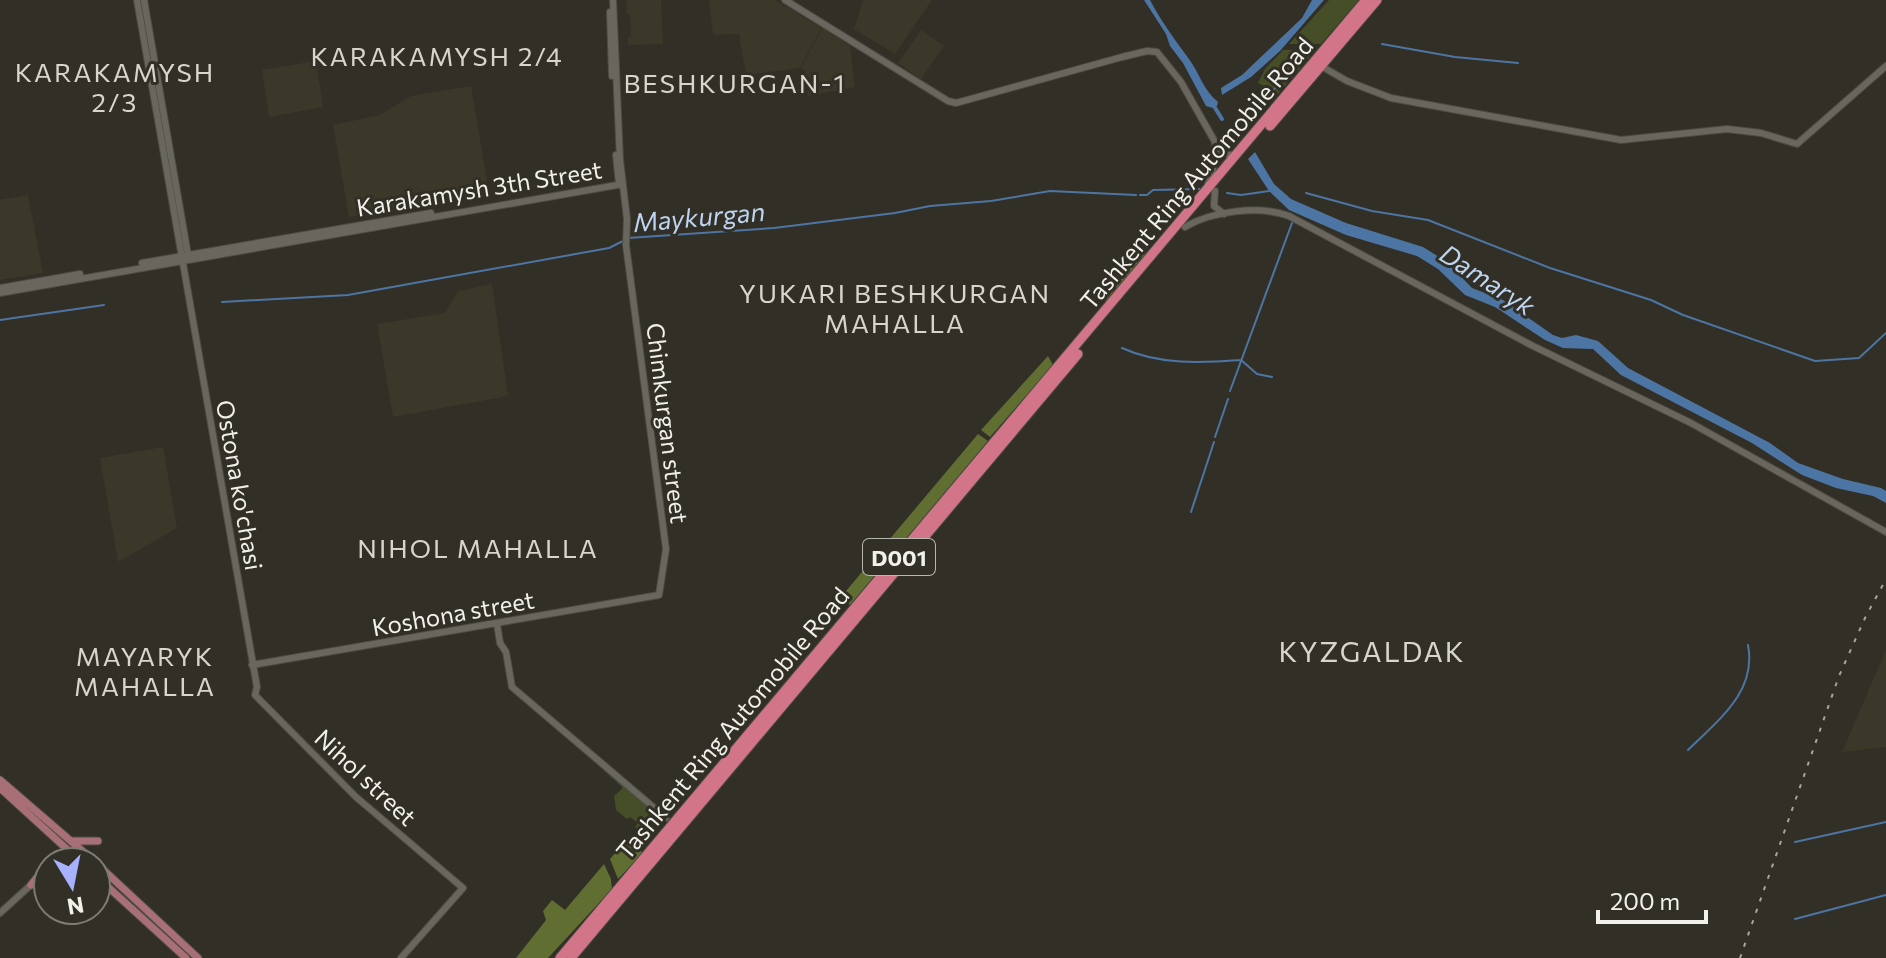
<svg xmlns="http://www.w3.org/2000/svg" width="1886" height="958" viewBox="0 0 1886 958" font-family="Commissioner,sans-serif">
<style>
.built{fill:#3c3829}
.green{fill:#454e26}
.forest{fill:#616e32}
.water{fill:#4d75a4}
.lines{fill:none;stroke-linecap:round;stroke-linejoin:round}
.stream{stroke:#4d75a4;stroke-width:2}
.canal{stroke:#4d75a4;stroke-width:4}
.secondary-casing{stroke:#4d4b44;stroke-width:8}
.primary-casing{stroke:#4d4b44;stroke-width:9}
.highway-casing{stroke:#4d4b44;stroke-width:11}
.secondary{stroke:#69675d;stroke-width:6}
.primary{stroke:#a86f77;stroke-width:7}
.highway{stroke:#d27589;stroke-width:9}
.rail{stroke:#a6a59e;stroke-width:2;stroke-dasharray:4 8;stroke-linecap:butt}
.labels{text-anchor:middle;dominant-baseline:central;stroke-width:6;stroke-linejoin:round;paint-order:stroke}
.shield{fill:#312f26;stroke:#b7b6af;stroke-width:2}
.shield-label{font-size:22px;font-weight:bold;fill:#f1f0ea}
.street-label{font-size:24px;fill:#f1f0ea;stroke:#312f26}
.neighbourhood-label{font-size:26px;letter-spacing:2px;fill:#d8d5ca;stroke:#312f26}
.water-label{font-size:26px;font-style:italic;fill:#bed5f1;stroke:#312f26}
.quarter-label{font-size:28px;letter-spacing:2px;fill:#d8d5ca;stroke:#312f26}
</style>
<rect width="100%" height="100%" fill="#312f26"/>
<path class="built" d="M626 0H661L663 44 628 45V37H631L630 14H627Z
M709 0H775L821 28 800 68 746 75 739 34 713 35Z
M863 0H932L895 54 854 29Z
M822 28 850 46 855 87 808 96 805 71 801 68Z
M921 30 944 46 921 79 898 63Z
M316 61 323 107 269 117 262 70Z
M471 86 489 192 349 217 333 125 380 115 411 96Z
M28 195 43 273 0 280V200Z
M492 284 508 396 393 417 377 324 445 313 458 291Z
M163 447 177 528 118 562 100 458Z
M1886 650V747L1842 752Z"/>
<path class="green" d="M1329 0H1359L1321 44H1289Z
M1312 49 1314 52 1278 94 1258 83 1265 69 1283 50Z
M600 764 662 820 663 823C653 835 648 838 635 827L638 823 630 817 627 819 616 810 614 796 623 788 599 766Z"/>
<path class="forest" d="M1138 246 1146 253 1106 302 1098 295Z
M1048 356 1053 365 990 437 981 430Z
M978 434 988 441 850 605 841 597Z
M629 837 643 853 618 879 610 859Z
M604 864 611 879 612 889 548 958H516L546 920 543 911 552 900 565 910Z"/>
<path class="water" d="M1144 0H1150C1161 21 1175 40 1189 59 1200 74 1203 90 1218 102L1217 106 1213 108 1206 106 1183 63 1170 46 1166 34Z
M1312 0H1324L1280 51 1251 77 1222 95 1221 88 1242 75 1302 18Z
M1255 152 1274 184 1291 199 1346 223 1423 247 1447 262 1472 288 1503 300 1553 335 1562 338 1576 335 1598 341 1628 368 1770 443 1798 463 1843 479 1881 488 1886 491V503L1873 496 1836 488 1802 475 1752 443 1621 375 1593 349 1563 348 1545 340 1495 307 1465 295 1438 269 1417 256 1346 235 1289 210 1269 191 1248 159Z"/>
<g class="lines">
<path class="stream" d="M1382 44 1455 57 1518 63
M1297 64 1310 51
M1258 108 1289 72
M1227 193 1241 195 1269 191
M1306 193 1372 211 1428 220 1550 268 1651 300 1683 315 1815 361 1859 358 1886 333
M1140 195H1147L1153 190 1200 189
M628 238 774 228 895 213 930 206 991 201 1050 191 1136 195
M222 302 348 295 609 248 623 241
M0 320 104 305
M1122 348C1159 365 1201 363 1241 360L1257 374 1272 377
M1230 391 1292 223
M1215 437 1228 399
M1191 512 1214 442
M1688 750C1718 720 1757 692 1748 645
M1795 842 1886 822
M1795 919 1886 895"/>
<path class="canal" d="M1212 103 1222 119"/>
<g class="secondary-casing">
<path id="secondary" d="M137 0 257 687 255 695 356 797 463 888 401 958
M144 0 188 255
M785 0 948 101 956 103 1122 57 1147 51 1157 52 1181 82 1219 149 1225 154 1235 155
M610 12 612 76
M1321 66 1347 81 1391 98 1621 140 1727 129 1761 133 1797 144 1886 66
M616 155 619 184
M1208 183 1213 170 1215 144
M1215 191 1214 206 1224 214
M1185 227C1212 211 1259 205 1289 216L1531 345 1691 423 1886 532
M142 263 431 213
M0 288 80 274
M0 293 623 184
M497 624 500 643 506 652 512 687 666 818
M252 665 659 595 666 549 626 245 627 219 620 160 613 0
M57 862 71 853
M0 913 33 883"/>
</g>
<g class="primary-casing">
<path id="primary" d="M0 780 95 862
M0 788 81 862
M73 841H98
M50 862 61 855 71 853 87 862
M96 863 198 958
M96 876 186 958
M31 885 48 864"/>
</g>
<g class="highway-casing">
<path id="highway" d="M1270 126 1377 0
M560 958 1366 0
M571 958 1078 354"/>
</g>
<use href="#secondary" class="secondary"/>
<use href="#primary" class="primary"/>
<use href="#highway" class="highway"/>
<path class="rail" d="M1740 958 1839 676 1865 618 1886 579"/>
</g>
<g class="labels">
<rect class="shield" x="863" y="539" width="72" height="36" rx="6"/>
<g class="shield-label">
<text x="899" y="557">D001</text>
</g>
<g class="street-label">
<text transform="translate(1196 173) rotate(-50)">Tashkent Ring Automobile Road</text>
<text transform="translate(479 188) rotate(-9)">Karakamysh 3th Street</text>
<text transform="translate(668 423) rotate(83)">Chimkurgan street</text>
<text transform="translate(240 485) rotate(80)">Ostona ko'chasi</text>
<text transform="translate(453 613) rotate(-10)">Koshona street</text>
<text transform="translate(732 723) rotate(-50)">Tashkent Ring Automobile Road</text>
<text transform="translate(366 777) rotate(43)">Nihol street</text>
</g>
<g class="neighbourhood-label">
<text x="437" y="55">KARAKAMYSH 2/4</text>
<text x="115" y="71">KARAKAMYSH<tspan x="115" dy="30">2/3</tspan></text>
<text x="735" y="82">BESHKURGAN-1</text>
<text x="895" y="292">YUKARI BESHKURGAN<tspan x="895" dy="30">MAHALLA</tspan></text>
<text x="478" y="547">NIHOL MAHALLA</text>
<text x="145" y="655">MAYARYK<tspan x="145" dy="30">MAHALLA</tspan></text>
</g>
<g class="water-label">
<text transform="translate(699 216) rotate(-5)">Maykurgan</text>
<text transform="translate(1488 279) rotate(33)">Damaryk</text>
</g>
<g class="quarter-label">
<text x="1372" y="651">KYZGALDAK</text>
</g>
</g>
<g transform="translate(72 886) rotate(170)"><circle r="38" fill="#312f26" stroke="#7e7c74" stroke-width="2"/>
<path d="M0-6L14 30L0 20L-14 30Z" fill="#a7b1fc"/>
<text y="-12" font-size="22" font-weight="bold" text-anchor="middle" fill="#f1f0ea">N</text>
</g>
<path d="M1598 910v12h108v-12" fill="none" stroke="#f1f0ea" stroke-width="4"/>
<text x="1610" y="910" font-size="24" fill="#f1f0ea" stroke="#312f26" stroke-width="6" paint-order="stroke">200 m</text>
</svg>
